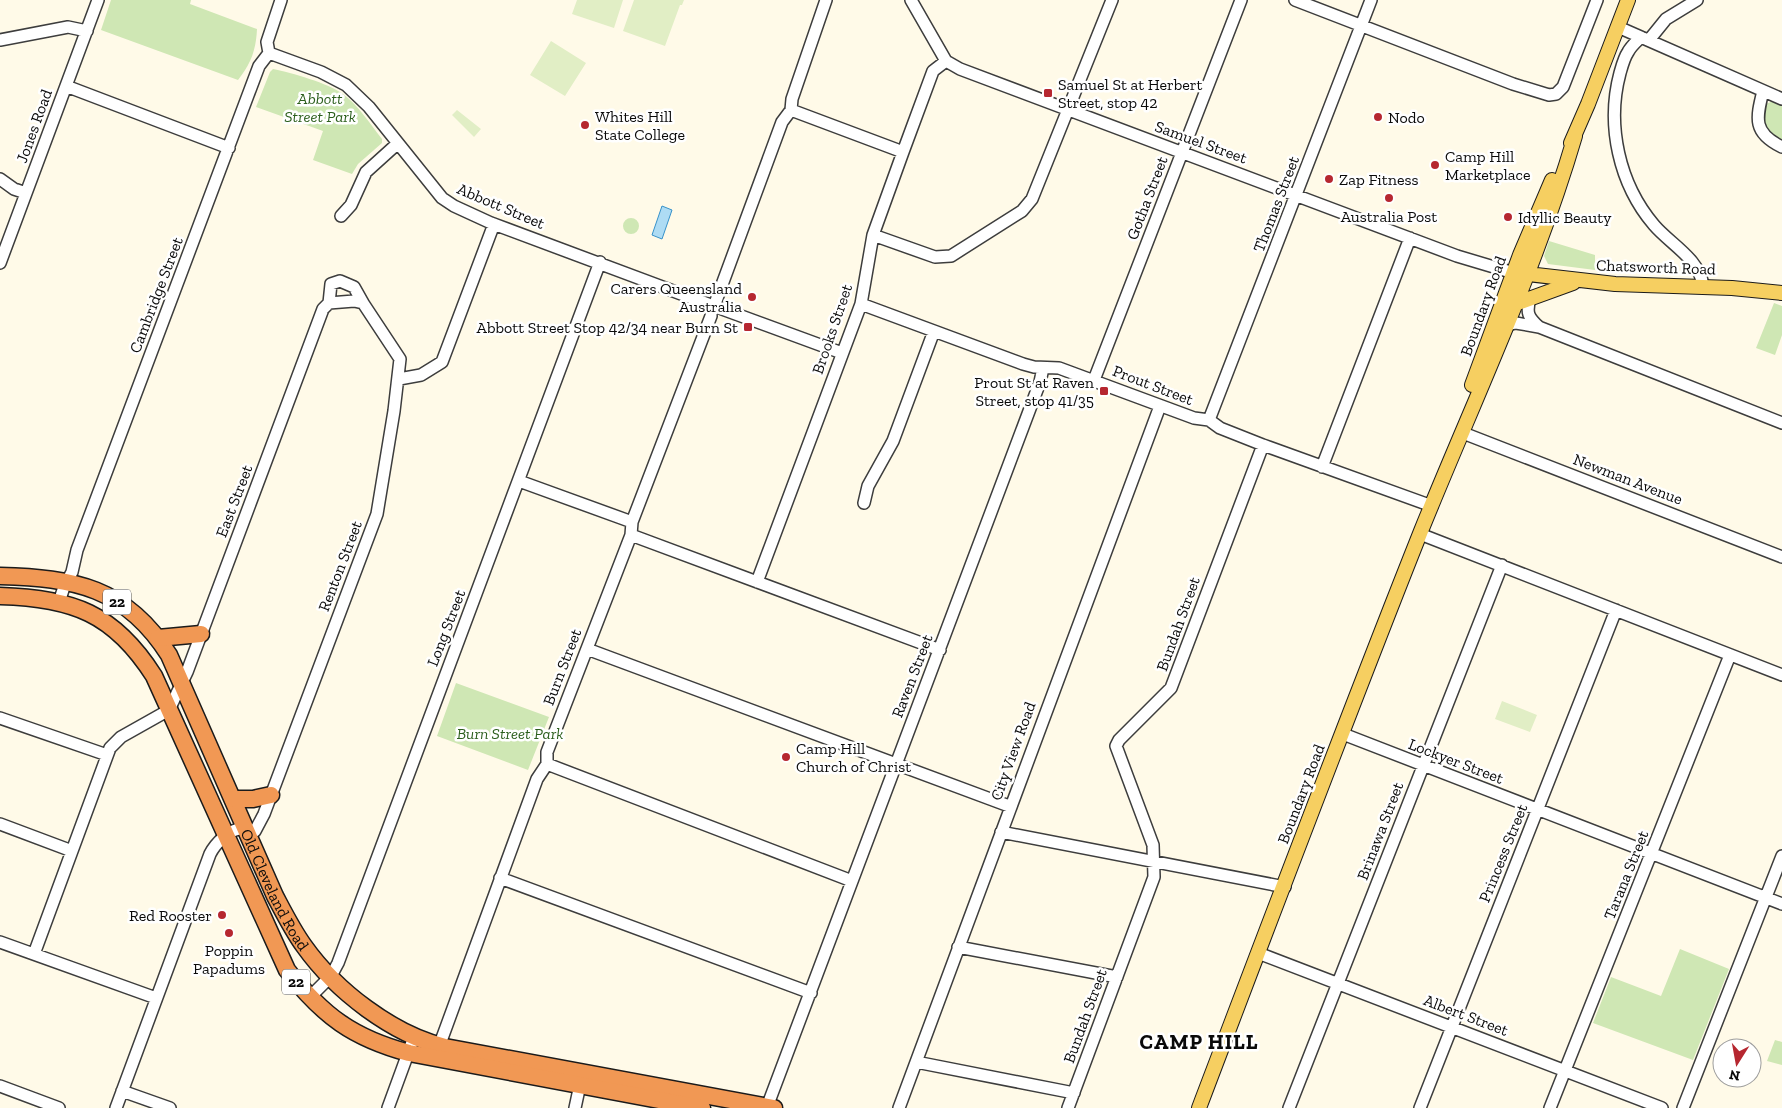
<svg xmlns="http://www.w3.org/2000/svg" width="1782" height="1108" viewBox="0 0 1782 1108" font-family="'Zilla Slab',serif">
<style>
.green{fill:#cfe7b4}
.pitch{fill:#e1eec5}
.water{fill:#aedcf4;stroke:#3792ca}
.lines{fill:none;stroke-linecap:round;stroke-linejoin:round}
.minor-casing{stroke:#3d3d3d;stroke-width:14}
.major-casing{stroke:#1b1b1b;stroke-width:16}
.highway-casing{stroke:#1b1b1b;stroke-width:19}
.minor{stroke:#fff;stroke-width:11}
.major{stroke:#f6cf61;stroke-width:14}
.highway{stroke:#f19854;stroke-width:16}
.poi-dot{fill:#b62730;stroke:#fff;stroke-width:2}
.labels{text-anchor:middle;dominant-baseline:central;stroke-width:5;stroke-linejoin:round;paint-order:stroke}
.shield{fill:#fff;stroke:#545454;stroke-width:1}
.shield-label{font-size:15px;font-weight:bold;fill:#0a0a0a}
.poi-label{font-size:16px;fill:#0a0a0a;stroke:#fff;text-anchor:start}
.park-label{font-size:16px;font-style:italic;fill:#2c5f1d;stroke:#fff}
.street-label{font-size:16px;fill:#0a0a0a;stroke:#fff}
.district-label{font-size:21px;font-weight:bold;letter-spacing:1px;fill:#0a0a0a;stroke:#fff}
</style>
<rect width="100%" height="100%" fill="#fffae8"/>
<path class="green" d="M111 0H191L190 4 257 29C256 50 251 64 238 80L101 30Z
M273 69C292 73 328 83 343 94 359 106 370 124 382 139V143L358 164 352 174 313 160 323 131 256 107 270 72Z
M1773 101 1782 104V141C1765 134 1762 121 1766 104Z
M623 226a8 8 0 1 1 16 0a8 8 0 1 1-16 0Z
M1549 241 1595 255V270L1548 264 1544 256Z
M1774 303 1782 306V335L1775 355 1756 348Z
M456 683 549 717 528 770 437 736Z
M1680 949 1729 969 1693 1060 1593 1023 1611 977 1661 996Z
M1775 1040 1782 1042V1065L1767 1061Z"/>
<path class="pitch" d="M577 0H623L614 28 572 14Z
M634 0H684L682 5H680L665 46 623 31Z
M551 41 586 63 565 96 530 75Z
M457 110 481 129 474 137 452 115Z
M1502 701 1537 715 1530 732 1495 719Z"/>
<path class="water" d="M662 206 672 210 662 239 652 235Z"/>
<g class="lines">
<g class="minor-casing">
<path id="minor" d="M911 0 946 61 960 69 1457 256 1514 273
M1295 0 1513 84 1549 95 1556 94 1563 87 1597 0
M1618 27 1782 99
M1641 37C1636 42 1631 46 1628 52 1624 58 1622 66 1620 73 1606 125 1619 184 1654 225 1670 244 1700 259 1703 286
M0 40 68 27 87 31
M1649 40 1666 19 1697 0
M269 53 321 72 346 85 369 107 442 198 454 206 491 223 708 304
M66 86 229 148
M1763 91C1756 119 1753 133 1782 147
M791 110 903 152
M0 179 14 189 26 193
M341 216 351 205 366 172 397 144
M873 235 935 257 951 256 1022 211 1032 199 1112 0
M0 263 98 0
M1530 298C1526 313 1528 317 1539 327
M716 301 782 122 791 110 792 99 826 0
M329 303 331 284 340 281 354 287 363 303
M861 304 1023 364 1034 367 1059 368 1194 418 1209 420 1220 428 1263 445 1432 506
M722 309 842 353
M1507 325 1516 323 1539 327 1782 423
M399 379 421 375 442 362 494 224
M1094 380 1241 0
M1209 420 1371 0
M1463 433 1782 557
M1322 467 1410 238
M519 481 632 522
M864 503 868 486 893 441 934 331
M1420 534 1782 675
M631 535 940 650
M757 582 861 304 873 235 903 152 933 71 946 61
M59 602 64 587 72 572 77 550 259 66 269 53 267 42 281 0
M587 649 1009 806
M0 718 107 755
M1343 734 1782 904
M547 764 852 881
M0 824 72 851
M1001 832 1285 887
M500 878 811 993
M0 942 156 998
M958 947 1117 977
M1258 953 1662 1108
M34 954 110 748 121 737 169 710 187 672 323 309 329 303
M309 998 331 976 338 963 600 262
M437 1052 537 779 547 764V752L631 535 632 522 711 316
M916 1062 1074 1093
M0 1086 59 1108
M122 1091 170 1108
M767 1107 1040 382 1043 368
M116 1108 210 854C215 844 230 828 242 829 246 829 251 831 255 831L264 814 377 514 394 411 400 359 363 303 354 301 329 303
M388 1108 414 1037
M575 1108 581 1080
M899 1108 1160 406
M1068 1108 1154 877 1153 845 1116 746 1119 740 1171 688 1263 445
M1289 1108 1502 565
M1420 1108 1616 610
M1550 1108 1730 655
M1683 1108 1782 856"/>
</g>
<g class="major-casing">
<path id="major" d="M1571 143 1588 104 1628 0
M1519 273 1615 284 1732 288 1782 293
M1515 304 1573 283
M1472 385 1520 255 1552 180
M1199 1108C1272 916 1345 722 1421 531 1474 400 1535 272 1575 136"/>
</g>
<g class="highway-casing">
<g id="highway">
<path id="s1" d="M0 576C74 578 126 587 169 655L275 896C284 913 293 931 304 946 336 991 392 1034 445 1047L774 1108"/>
<path d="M0 596C72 598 114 613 154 676L287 970C323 1016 353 1038 409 1053L702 1108"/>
<path d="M158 638 201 634"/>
<path d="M233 799H253L271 795"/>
</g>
</g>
<use href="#minor" class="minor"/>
<use href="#major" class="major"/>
<use href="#highway" class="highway"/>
</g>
<g class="poi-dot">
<rect x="1043" y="88" width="10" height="10" rx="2.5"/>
<circle cx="1378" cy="117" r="5"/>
<circle cx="585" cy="125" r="5"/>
<circle cx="1435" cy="165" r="5"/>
<circle cx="1329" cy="179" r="5"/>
<circle cx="1389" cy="198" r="5"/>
<circle cx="1508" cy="217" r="5"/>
<circle cx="752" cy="297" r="5"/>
<rect x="743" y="322" width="10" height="10" rx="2.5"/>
<rect x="1099" y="386" width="10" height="10" rx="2.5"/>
<circle cx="786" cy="757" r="5"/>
<circle cx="222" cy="915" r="5"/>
<circle cx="229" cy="933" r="5"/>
</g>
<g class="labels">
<g class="shield">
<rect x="103" y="589.5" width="28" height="25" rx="4"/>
<rect x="282" y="969.5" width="28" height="25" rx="4"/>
</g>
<g class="shield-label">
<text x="117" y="602">22</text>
<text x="296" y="982">22</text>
</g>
<g class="poi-label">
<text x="1058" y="84">Samuel St at Herbert<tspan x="1058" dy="18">Street, stop 42</tspan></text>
<text x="595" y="116">Whites Hill<tspan x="595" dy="18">State College</tspan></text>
<text x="1388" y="117">Nodo</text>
<text x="1445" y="156">Camp Hill<tspan x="1445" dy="18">Marketplace</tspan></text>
<text x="1339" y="179">Zap Fitness</text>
<text x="1389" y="216" text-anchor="middle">Australia Post</text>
<text x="1518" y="217">Idyllic Beauty</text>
<text x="742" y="288" text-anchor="end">Carers Queensland<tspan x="742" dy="18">Australia</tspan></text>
<text x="738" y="327" text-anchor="end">Abbott Street Stop 42/34 near Burn St</text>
<text x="1094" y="382" text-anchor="end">Prout St at Raven<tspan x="1094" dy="18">Street, stop 41/35</tspan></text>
<text x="796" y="748">Camp Hill<tspan x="796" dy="18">Church of Christ</tspan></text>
<text x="212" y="915" text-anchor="end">Red Rooster</text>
<text x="229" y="950" text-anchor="middle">Poppin<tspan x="229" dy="18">Papadums</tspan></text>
</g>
<g class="park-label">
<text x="320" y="98">Abbott<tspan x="320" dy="18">Street Park</tspan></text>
<text x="510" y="733">Burn Street Park</text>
</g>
<g class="street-label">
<text transform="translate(34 126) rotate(-70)">Jones Road</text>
<text transform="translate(1201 142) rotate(20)">Samuel Street</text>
<text transform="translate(1147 198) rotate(-69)">Gotha Street</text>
<text transform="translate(1276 204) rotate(-69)">Thomas Street</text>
<text transform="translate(501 206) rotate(23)">Abbott Street</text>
<text transform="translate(1656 267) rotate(2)">Chatsworth Road</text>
<text transform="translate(156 295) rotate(-69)">Cambridge Street</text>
<text transform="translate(1483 306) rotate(-70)">Boundary Road</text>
<text transform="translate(832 329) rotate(-71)">Brooks Street</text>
<text transform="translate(1153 385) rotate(21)">Prout Street</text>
<text transform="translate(1628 479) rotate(21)">Newman Avenue</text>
<text transform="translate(234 501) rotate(-69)">East Street</text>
<text transform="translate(340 566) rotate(-69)">Renton Street</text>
<text transform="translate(1178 624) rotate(-70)">Bundah Street</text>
<text transform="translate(446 628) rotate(-69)">Long Street</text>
<text transform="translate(562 667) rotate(-69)">Burn Street</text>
<text transform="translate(912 676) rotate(-69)">Raven Street</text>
<text transform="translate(1013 751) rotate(-70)">City View Road</text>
<text transform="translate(1456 761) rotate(21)">Lockyer Street</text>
<text transform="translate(1301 794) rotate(-69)">Boundary Road</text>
<text transform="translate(1380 831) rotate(-69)">Brinawa Street</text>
<text transform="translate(1503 853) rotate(-68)">Princess Street</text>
<text transform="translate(1626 875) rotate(-68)">Tarana Street</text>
<text stroke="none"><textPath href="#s1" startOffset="454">Old Cleveland Road</textPath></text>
<text transform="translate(1466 1015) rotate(21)">Albert Street</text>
<text transform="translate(1085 1016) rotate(-70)">Bundah Street</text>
</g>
<g class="district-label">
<text x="1199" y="1041">CAMP HILL</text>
</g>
</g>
<g transform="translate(1737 1063) rotate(191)"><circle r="24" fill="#ffffff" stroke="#9d9d9d"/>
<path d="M0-4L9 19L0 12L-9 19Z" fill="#b62730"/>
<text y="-8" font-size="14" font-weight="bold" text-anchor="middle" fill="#0a0a0a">N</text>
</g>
</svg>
